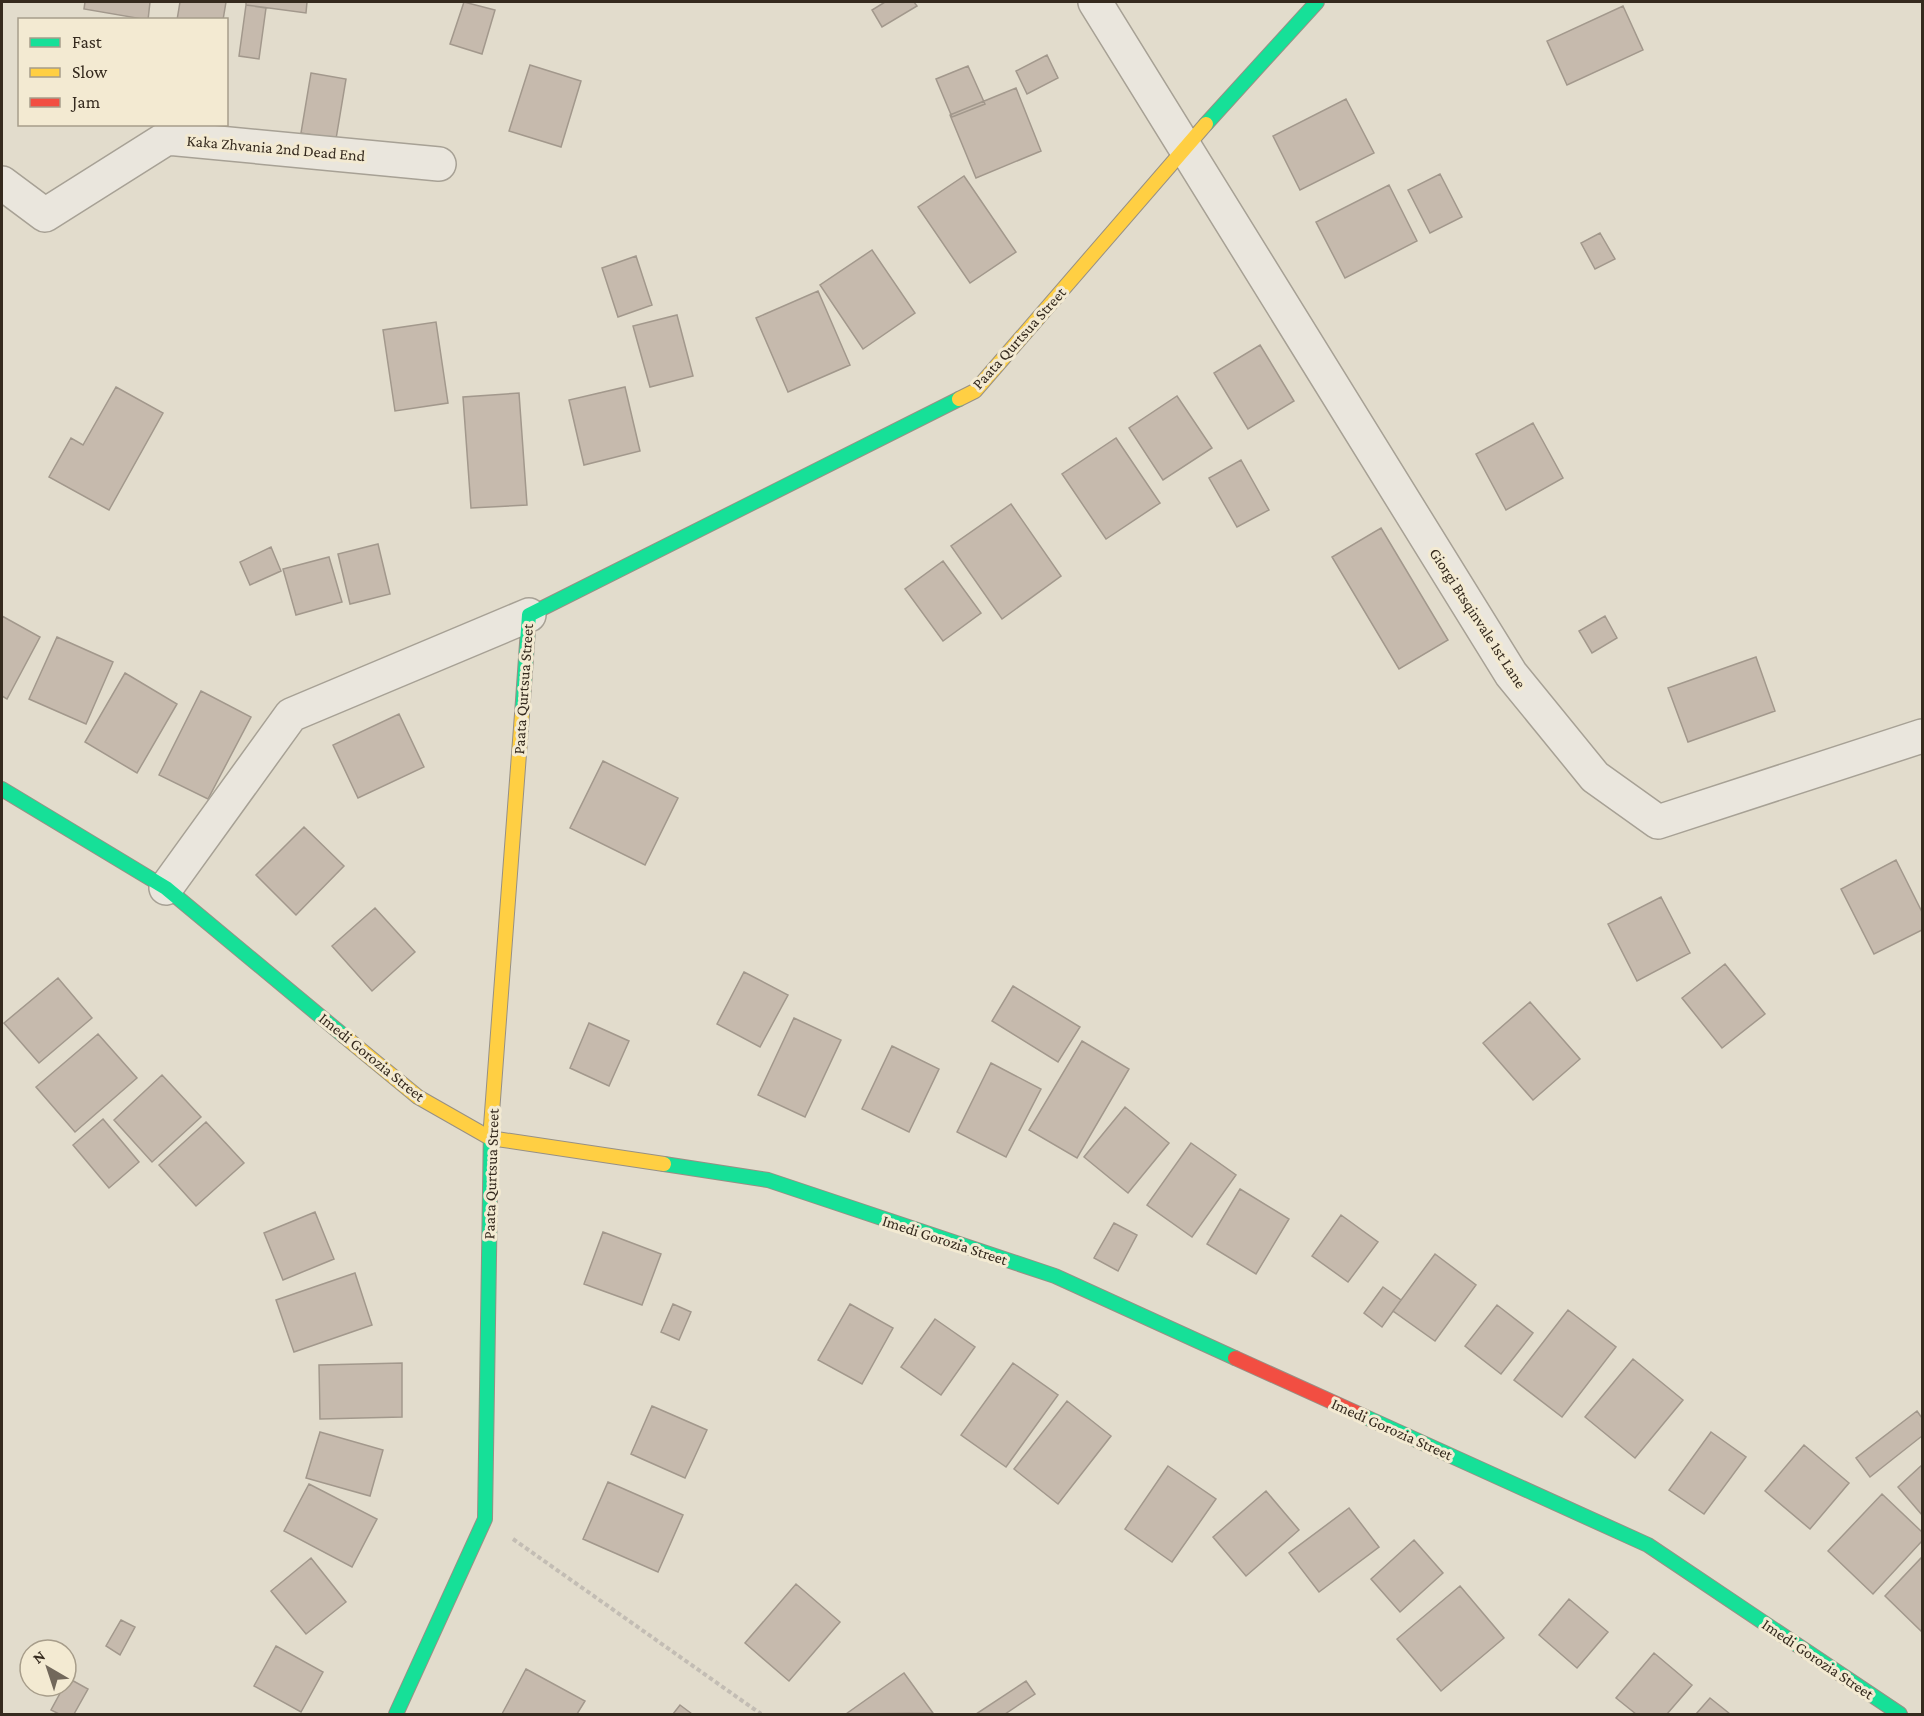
<svg xmlns="http://www.w3.org/2000/svg" width="1924" height="1716" viewBox="0 0 1924 1716" font-family="'Crimson Pro',serif">
<style>
.building{fill:#c6baad;stroke:#a2988c;stroke-width:1.5}
.lines{fill:none;stroke-linecap:round;stroke-linejoin:round}
.street-casing{stroke:#a7a195;stroke-width:36}
.fast-casing{stroke:#979085;stroke-width:16}
.slow-casing{stroke:#979085;stroke-width:16}
.jam-casing{stroke:#979085;stroke-width:16}
.path{stroke:#c3bdb4;stroke-width:4;stroke-dasharray:4.5 3;stroke-linecap:butt}
.street{stroke:#eae6dd;stroke-width:33}
.fast{stroke:#16e098;stroke-width:14}
.slow{stroke:#ffcf43;stroke-width:14}
.jam{stroke:#f24e42;stroke-width:14}
.labels{text-anchor:middle;dominant-baseline:central;stroke-width:6;stroke-linejoin:round;paint-order:stroke}
.street-label{font-size:16px;fill:#352a1e;stroke:#f3ead2}
</style>
<rect width="100%" height="100%" fill="#e2dccc"/>
<path class="building" d="M85 2H150L148 20 84 9Z
M180 2H226L223 20H177Z
M246 2H307L306 13 246 5Z
M464 2 495 10 482 54 450 44Z
M885 2H914L917 6 882 27 872 10Z
M246 5 266 8 259 59 239 56Z
M1623 6 1643 50 1567 85 1547 41Z
M1047 55 1058 78 1027 94 1016 71Z
M530 65 581 81 561 147 509 131Z
M968 66 985 104 952 117 936 79Z
M311 73 346 79 336 139 301 133Z
M1016 88 1041 151 976 178 950 115Z
M1346 99 1374 153 1300 190 1273 136Z
M1440 174 1462 217 1430 233 1408 190Z
M964 176 1016 252 970 283 918 207Z
M1389 185 1417 241 1345 278 1316 222Z
M1600 233 1615 259 1595 269 1581 243Z
M872 250 915 313 863 349 820 285Z
M636 256 652 305 618 317 602 268Z
M818 291 850 365 788 392 756 318Z
M677 315 693 376 650 387 633 326Z
M436 322 448 403 395 411 383 330Z
M1260 345 1294 401 1248 429 1214 373Z
M116 387 163 413 109 510 49 477 71 438 83 445Z
M625 387 640 451 584 465 569 400Z
M519 393 527 505 471 508 463 397Z
M1177 396 1212 448 1163 480 1129 428Z
M1533 423 1563 478 1506 510 1476 454Z
M1116 438 1160 503 1106 539 1062 474Z
M1241 460 1269 510 1237 527 1209 478Z
M1011 504 1061 576 1002 619 951 546Z
M1381 528 1448 640 1399 669 1332 557Z
M378 544 390 594 350 604 338 554Z
M271 547 281 571 250 585 240 562Z
M329 557 342 602 296 615 283 569Z
M943 561 981 613 943 641 905 589Z
M2 616 40 637 7 699 2 696Z
M1605 616 1617 638 1592 653 1579 631Z
M57 637 113 662 86 724 29 699Z
M1756 657 1775 711 1688 742 1668 688Z
M125 673 177 704 137 773 85 742Z
M201 691 251 717 208 799 159 775Z
M399 714 424 767 358 798 333 745Z
M603 761 678 798 645 865 570 828Z
M304 827 344 866 296 915 256 875Z
M1896 860 1922 912V930L1874 954 1841 889Z
M1661 897 1690 953 1637 981 1608 924Z
M375 908 415 952 372 991 332 946Z
M1725 964 1765 1014 1722 1048 1682 998Z
M744 972 788 995 760 1047 717 1024Z
M58 978 92 1018 39 1063 4 1023Z
M1013 986 1080 1027 1058 1062 992 1021Z
M1530 1002 1580 1059 1533 1100 1483 1043Z
M794 1018 841 1040 805 1117 758 1095Z
M589 1023 629 1041 609 1086 570 1068Z
M98 1034 137 1078 75 1132 36 1087Z
M1082 1041 1129 1069 1077 1158 1029 1130Z
M892 1046 939 1069 909 1132 862 1109Z
M991 1063 1041 1089 1006 1157 957 1132Z
M162 1075 201 1117 152 1162 114 1120Z
M1125 1107 1169 1143 1128 1193 1084 1157Z
M103 1119 139 1162 109 1188 73 1145Z
M206 1122 244 1163 196 1206 159 1165Z
M1191 1143 1236 1175 1192 1237 1147 1205Z
M1240 1189 1289 1219 1256 1274 1207 1244Z
M315 1212 334 1259 283 1280 264 1233Z
M1341 1215 1378 1242 1348 1282 1312 1256Z
M1114 1223 1137 1235 1118 1271 1094 1258Z
M603 1232 661 1254 642 1305 584 1284Z
M1435 1254 1476 1285 1435 1341 1393 1311Z
M355 1273 372 1325 294 1352 276 1300Z
M1383 1287 1401 1300 1382 1327 1364 1313Z
M673 1304 691 1312 679 1340 661 1332Z
M850 1304 893 1328 862 1384 818 1360Z
M1497 1305 1533 1333 1501 1374 1465 1346Z
M1568 1310 1616 1347 1562 1417 1514 1380Z
M935 1319 975 1347 941 1395 901 1367Z
M1633 1359 1683 1400 1635 1458 1585 1417Z
M402 1363V1417L320 1419 319 1365Z
M1013 1363 1058 1395 1006 1467 961 1435Z
M1067 1401 1111 1436 1058 1504 1014 1469Z
M652 1406 707 1430 685 1478 631 1454Z
M1917 1411 1922 1418V1436L1870 1477 1856 1458Z
M320 1432 383 1450 370 1496 306 1478Z
M1711 1432 1746 1457 1704 1514 1669 1490Z
M1804 1445 1849 1483 1810 1529 1765 1491Z
M1922 1465V1515L1898 1487Z
M1168 1466 1216 1499 1172 1562 1125 1529Z
M608 1482 683 1515 658 1572 583 1539Z
M309 1484 377 1519 352 1567 284 1531Z
M1266 1491 1299 1530 1246 1576 1213 1537Z
M1882 1494 1922 1532V1541L1873 1594 1828 1551Z
M1349 1508 1379 1547 1319 1592 1289 1553Z
M1414 1540 1443 1573 1400 1612 1371 1579Z
M1922 1557V1632L1885 1596Z
M311 1558 346 1602 306 1634 271 1591Z
M796 1584 840 1622 789 1681 745 1643Z
M1460 1586 1504 1638 1441 1691 1397 1639Z
M1569 1599 1608 1632 1577 1668 1539 1635Z
M121 1620 135 1627 120 1655 106 1646Z
M276 1646 323 1672 301 1712 254 1686Z
M1654 1653 1692 1685 1667 1714H1636L1616 1698Z
M526 1669 585 1701 577 1714H502Z
M904 1673 933 1713 846 1714Z
M68 1678 88 1689 74 1714H59L51 1710 64 1686H66Z
M1026 1681 1035 1694 1005 1714H976Z
M1710 1698 1730 1714H1696Z
M680 1705 692 1714H673Z"/>
<g class="lines">
<g class="street-casing">
<path id="street" d="M1095 2 1511 674 1595 777 1658 822 1922 736
M2 183 45 215 167 138 439 164
M166 888 291 715 529 615"/>
</g>
<g class="fast-casing">
<path id="fast" d="M1206 124 1317 2
M522 714 529 615 959 399
M2 789 166 888 344 1036
M664 1164 768 1180 1055 1276 1235 1358
M1361 1415 1648 1545 1900 1714
M396 1714 485 1519 491 1126"/>
</g>
<g class="slow-casing">
<path id="slow" d="M959 399 975 391 1206 124
M344 1036 418 1097 490 1138 664 1164
M491 1126 522 714"/>
</g>
<g class="jam-casing">
<path id="jam" d="M1235 1358 1361 1415"/>
</g>
<path class="path" d="M513 1539 761 1714"/>
<use href="#street" class="street"/>
<use href="#fast" class="fast"/>
<use href="#slow" class="slow"/>
<use href="#jam" class="jam"/>
</g>
<g class="labels">
<g class="street-label">
<text transform="translate(276 148) rotate(5)">Kaka Zhvania 2nd Dead End</text>
<text transform="translate(1019 338) rotate(-48)">Paata Qurtsua Street</text>
<text transform="translate(1478 618) rotate(57)">Giorgi Btsqinvale 1st Lane</text>
<text transform="translate(523 689) rotate(-86)">Paata Qurtsua Street</text>
<text transform="translate(372 1057) rotate(39)">Imedi Gorozia Street</text>
<text transform="translate(491 1174) rotate(-88)">Paata Qurtsua Street</text>
<text transform="translate(945 1240) rotate(18)">Imedi Gorozia Street</text>
<text transform="translate(1392 1429) rotate(24)">Imedi Gorozia Street</text>
<text transform="translate(1818 1659) rotate(34)">Imedi Gorozia Street</text>
</g>
</g>
<rect width="1924" height="1716" fill="none" stroke="#352a1e" stroke-width="6"/>
<rect x="18" y="18" width="210" height="108" fill="#f3ead2" stroke="#a79d8a" stroke-width="1.5"/>
<rect x="30" y="38" width="30" height="9" fill="#16e098" stroke="#a79d8a" stroke-width="1.5"/>
<text x="72" y="48" font-size="18" fill="#352a1e">Fast</text>
<rect x="30" y="68" width="30" height="9" fill="#ffcf43" stroke="#a79d8a" stroke-width="1.5"/>
<text x="72" y="78" font-size="18" fill="#352a1e">Slow</text>
<rect x="30" y="98" width="30" height="9" fill="#f24e42" stroke="#a79d8a" stroke-width="1.5"/>
<text x="72" y="108" font-size="18" fill="#352a1e">Jam</text>
<g transform="translate(48 1668) rotate(321)"><circle r="28" fill="#f3ead2" stroke="#a79d8a" stroke-width="1.5"/>
<path d="M0-4.5L10 22L0 15L-10 22Z" fill="#72685b"/>
<text y="-9" font-size="16" font-weight="bold" text-anchor="middle" fill="#352a1e">N</text>
</g>
</svg>
